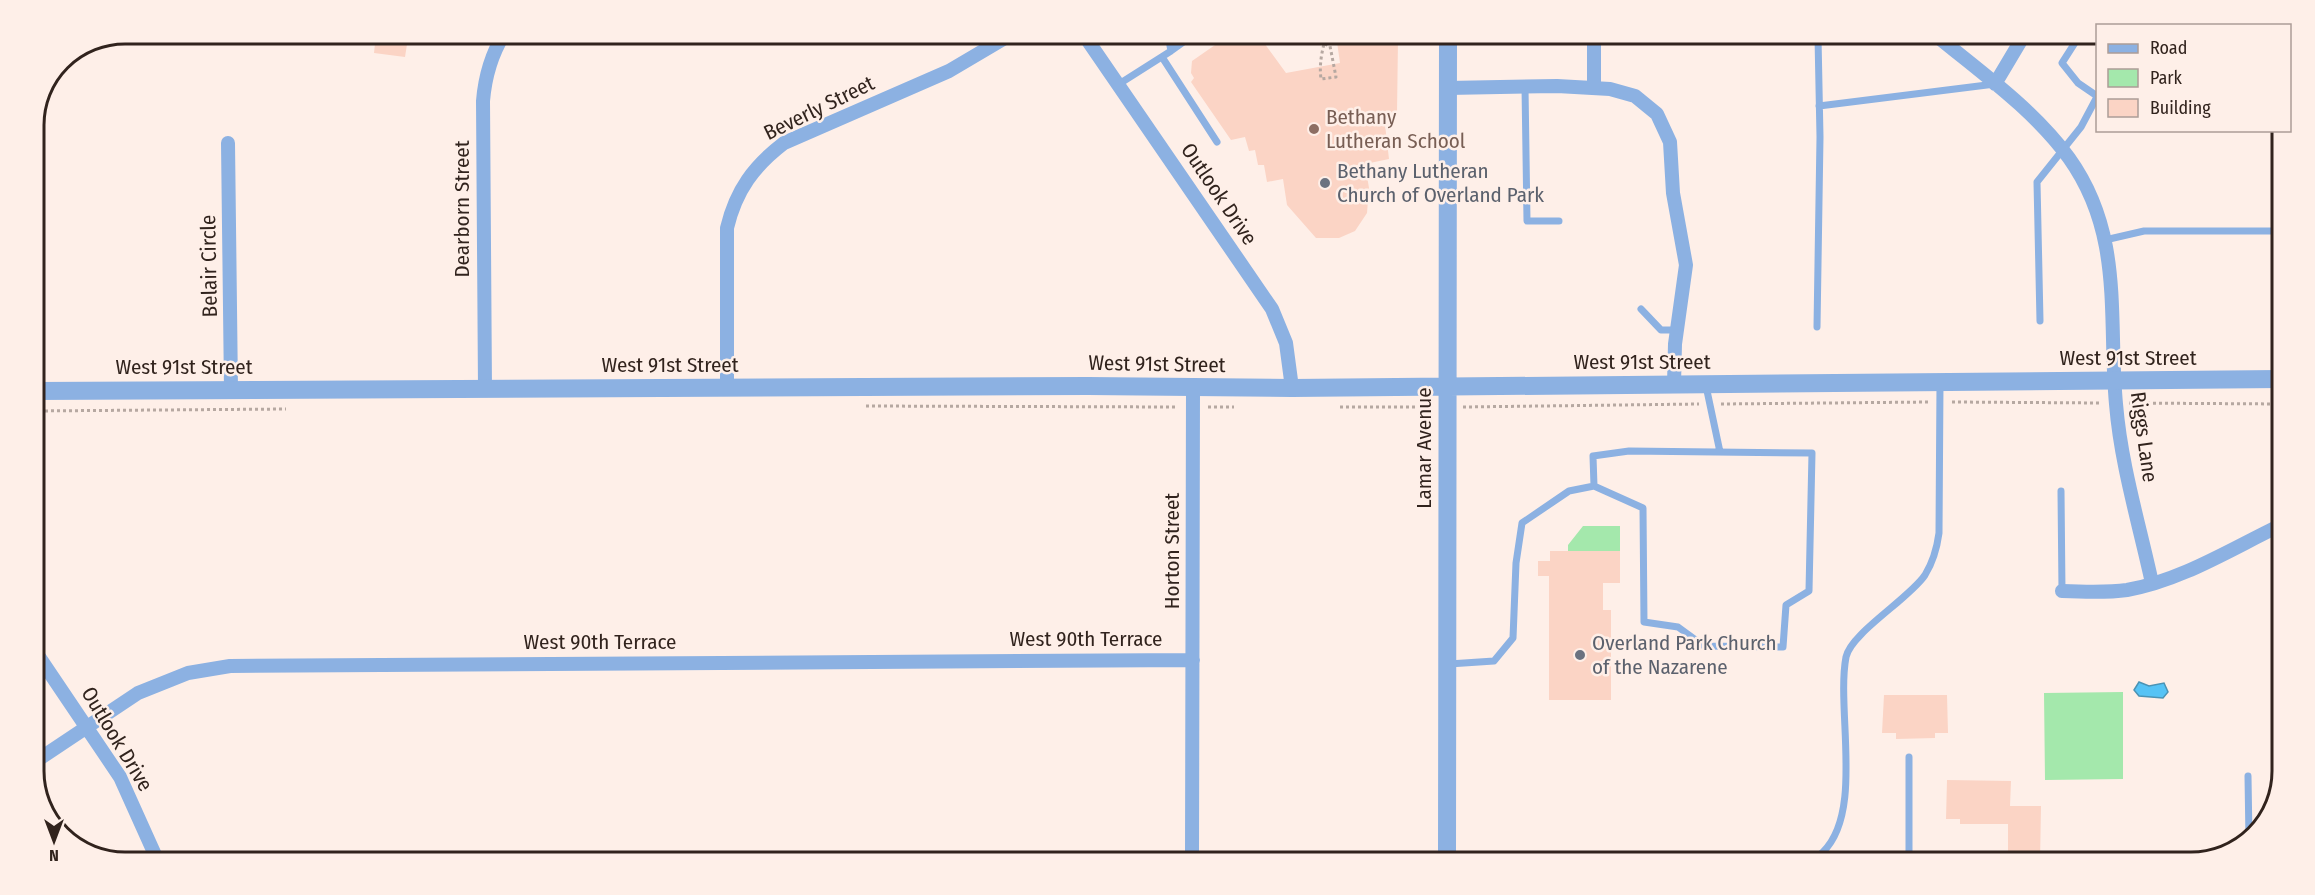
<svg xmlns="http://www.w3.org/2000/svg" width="2315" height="895" viewBox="0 0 2315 895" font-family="'Fira Sans Condensed',sans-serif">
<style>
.green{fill:#a4e8ac}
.water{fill:#56c3f5;stroke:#4b93b4;stroke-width:1.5}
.building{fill:#fbd4c5}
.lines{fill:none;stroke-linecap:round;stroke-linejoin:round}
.path{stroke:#b6a8a1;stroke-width:3;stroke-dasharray:3 3;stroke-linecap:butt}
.service{stroke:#8cb1e2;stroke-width:7}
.minor{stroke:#8cb1e2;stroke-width:14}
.tertiary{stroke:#8cb1e2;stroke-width:18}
.education-dot{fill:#8d6e63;stroke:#feefe8;stroke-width:2}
.worship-dot{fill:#6b7280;stroke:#feefe8;stroke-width:2}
.labels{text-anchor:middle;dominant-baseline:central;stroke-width:5;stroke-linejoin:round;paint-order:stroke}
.street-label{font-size:21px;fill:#31231d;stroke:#feefe8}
.education-label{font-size:21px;fill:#785e54;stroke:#feefe8;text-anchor:start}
.worship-label{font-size:21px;fill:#5b616d;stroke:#feefe8;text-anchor:start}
.rim{fill:none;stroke:#31231d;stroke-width:3}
</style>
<rect width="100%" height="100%" fill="#feefe8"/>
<path class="green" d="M1583 526H1620V551H1568V545Z
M2123 692V779L2045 780 2044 693Z"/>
<path class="water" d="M2139 682 2149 686 2164 683 2168 692 2163 698 2139 696 2134 690Z"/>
<path class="building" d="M376 34 408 38 405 57 374 53Z
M1228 36H1259L1286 73 1340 63 1337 42 1369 37 1370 43 1398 39 1397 113 1384 116 1389 159 1365 164 1369 188 1367 213 1355 231 1339 238H1316L1287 205 1283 179 1267 182 1264 165H1258L1255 150 1249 151 1245 137 1231 140 1191 82 1194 78 1191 73 1192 61Z
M1550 551H1620V583H1603V610H1611V700H1549V576H1538V561H1550Z
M1884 695H1947L1948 733H1935V738L1896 739V733H1882Z
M1947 780 2011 781 2010 806H2041L2040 862H2008V824H1960V819H1946Z"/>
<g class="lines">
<path class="path" d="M1302 36 1330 46 1336 77 1321 79C1319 64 1322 51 1326 36
M1952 402 2101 403
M2129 403 2280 404
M1721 404 1930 402
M866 406 1177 407
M1208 407H1234
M1340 407H1432
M1463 407 1699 404
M33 411 286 409"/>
<path class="service" d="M2078 38 2062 63 2078 83 2097 96
M1171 51 1192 36
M1162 57 1217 142
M1119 84 1171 51 1168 35
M1525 87 1527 221H1559
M1819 106 1995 84
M2105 240 2144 231H2281
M1641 309 1661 330H1678
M2040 321 2037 182 2081 127 2098 95
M1817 327 1820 137 1818 37
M1706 386 1720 452
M2061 491 2062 591
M1449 664 1494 661 1513 638 1516 563 1522 523 1569 491 1594 486 1593 456 1629 451 1812 453 1809 591 1786 605 1783 647 1704 646 1678 627 1644 622 1643 508 1594 486
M2248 776 2249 840
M1807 861C1812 859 1819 856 1823 852 1864 812 1836 710 1846 657 1851 633 1910 598 1925 575 1933 562 1937 548 1939 533L1940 383
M1909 861V757
M1913 861 1949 859 1957 861"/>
<path class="minor" d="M1084 35 1272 309 1286 343 1292 388
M1594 36V88
M1938 37C1983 74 2034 110 2069 158 2124 235 2108 317 2116 404 2121 465 2139 523 2152 583
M1995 84 2023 37
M1448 88 1557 86 1610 89 1635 96 1657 114 1670 142 1673 193 1686 265 1675 344 1674 384
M228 143 231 390
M727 387V228C736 190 754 166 784 143L949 71 1010 35
M485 389 483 101C485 77 491 55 504 34
M2062 591C2084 592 2106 593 2127 590 2180 581 2231 549 2279 526
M33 648 120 777 156 857
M33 763 138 693 188 673 230 666 1193 660
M1192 860 1193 387"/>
<path class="tertiary" d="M33 391 1088 386 1292 388 2280 379
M1447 860 1448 36"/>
</g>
<circle class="education-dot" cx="1314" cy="129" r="6"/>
<g class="worship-dot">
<circle cx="1325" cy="183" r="6"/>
<circle cx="1580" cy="655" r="6"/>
</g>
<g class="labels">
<g class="street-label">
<text transform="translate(819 108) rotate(-26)">Beverly Street</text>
<text transform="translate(1219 194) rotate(56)">Outlook Drive</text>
<text transform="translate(462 209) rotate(-90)">Dearborn Street</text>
<text transform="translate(209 266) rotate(-91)">Belair Circle</text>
<text x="2128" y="358">West 91st Street</text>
<text x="1642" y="362">West 91st Street</text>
<text transform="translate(1157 364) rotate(1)">West 91st Street</text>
<text x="670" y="365">West 91st Street</text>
<text x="184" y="367">West 91st Street</text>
<text transform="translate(2144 437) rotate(82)">Riggs Lane</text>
<text transform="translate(1424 448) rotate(-90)">Lamar Avenue</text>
<text transform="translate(1172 551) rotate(-90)">Horton Street</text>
<text x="1086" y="639">West 90th Terrace</text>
<text x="600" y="642">West 90th Terrace</text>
<text transform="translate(117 739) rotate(59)">Outlook Drive</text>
</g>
<g class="education-label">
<text x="1326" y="117">Bethany<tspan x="1326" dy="24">Lutheran School</tspan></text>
</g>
<g class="worship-label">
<text x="1337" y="171">Bethany Lutheran<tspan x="1337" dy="24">Church of Overland Park</tspan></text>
<text x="1592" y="643">Overland Park Church<tspan x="1592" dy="24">of the Nazarene</tspan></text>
</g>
</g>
<path d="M0 0H2315V895H0ZM125 44H2191A81 81 0 0 1 2272 125V771A81 81 0 0 1 2191 852H125A81 81 0 0 1 44 771V125A81 81 0 0 1 125 44Z" fill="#feefe8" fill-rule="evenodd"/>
<path class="rim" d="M125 44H2191A81 81 0 0 1 2272 125V771A81 81 0 0 1 2191 852H125A81 81 0 0 1 44 771V125A81 81 0 0 1 125 44Z"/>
<rect x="2096" y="24" width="195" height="108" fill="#feefe8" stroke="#ac9d97" stroke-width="1.5"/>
<rect x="2108" y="44" width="30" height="9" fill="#8cb1e2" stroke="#ac9d97" stroke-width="1.5"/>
<text x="2150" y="54" font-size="18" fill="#31231d">Road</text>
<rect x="2108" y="69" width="30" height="18" fill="#a4e8ac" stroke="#ac9d97" stroke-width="1.5"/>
<text x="2150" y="84" font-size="18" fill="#31231d">Park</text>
<rect x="2108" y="99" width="30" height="18" fill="#fbd4c5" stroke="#ac9d97" stroke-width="1.5"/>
<text x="2150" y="114" font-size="18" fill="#31231d">Building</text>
<g transform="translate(54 841) rotate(180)" stroke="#feefe8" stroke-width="4.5" paint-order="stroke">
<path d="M0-4.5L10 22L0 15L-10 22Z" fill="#31231d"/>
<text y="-9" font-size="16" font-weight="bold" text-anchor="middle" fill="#31231d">N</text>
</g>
</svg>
